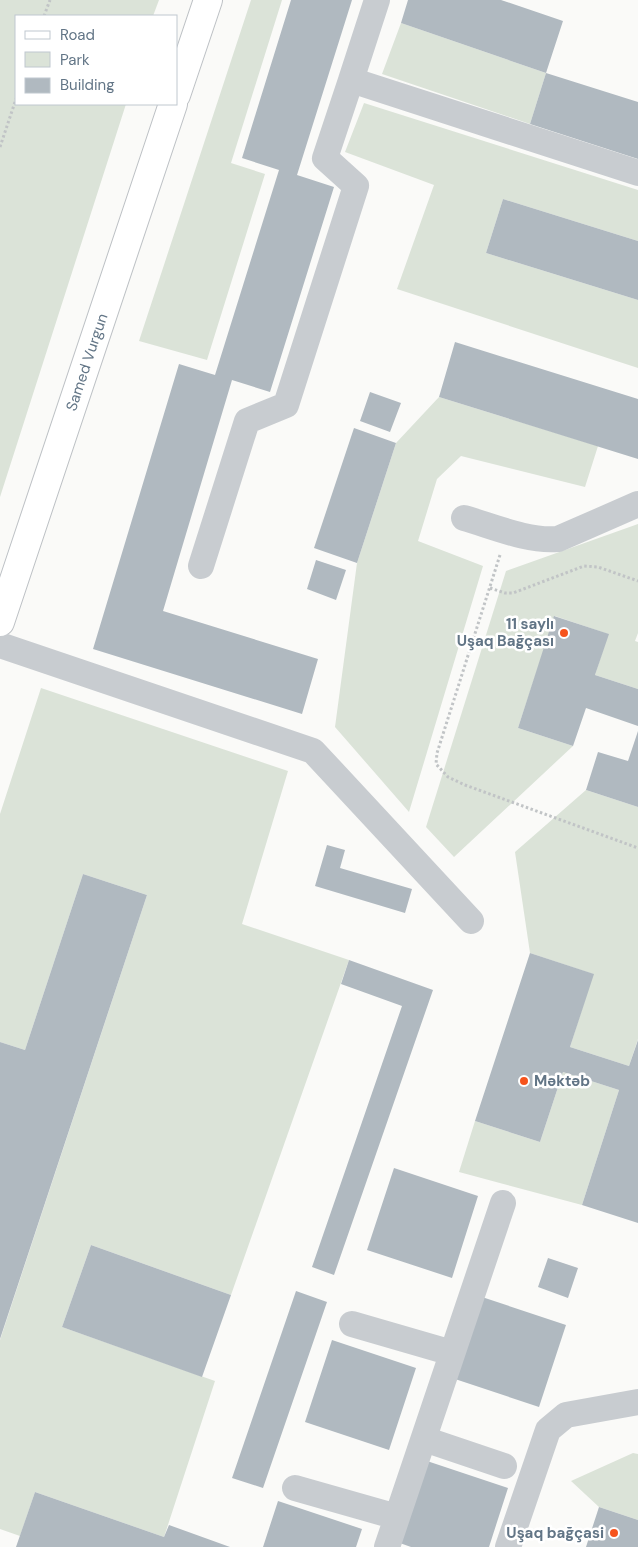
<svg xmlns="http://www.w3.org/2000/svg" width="638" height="1547" viewBox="0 0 638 1547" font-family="'DM Sans',sans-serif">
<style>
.green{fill:#dbe3d8}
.building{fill:#b0b9c0}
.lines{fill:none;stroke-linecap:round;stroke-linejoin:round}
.major-casing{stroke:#bdc1c5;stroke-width:30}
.path{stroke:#c1c4c6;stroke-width:3;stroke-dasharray:2.5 2.5;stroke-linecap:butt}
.minor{stroke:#c8ccd0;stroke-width:26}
.major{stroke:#fff;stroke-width:28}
.poi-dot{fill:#f6531c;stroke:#fff;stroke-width:2}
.labels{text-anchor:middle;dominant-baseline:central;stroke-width:5;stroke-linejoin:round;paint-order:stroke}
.street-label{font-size:15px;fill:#627586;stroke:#fff}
.poi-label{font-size:15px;font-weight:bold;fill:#627586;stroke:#fff;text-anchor:end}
</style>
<rect width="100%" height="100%" fill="#fafaf8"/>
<path class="green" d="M0 0H159L153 16H16V104H126L0 497Z
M251 0H282L231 163 265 174 207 360 139 341Z
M401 23 546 73 530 124 382 74Z
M364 103 638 190V241L503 199 486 253 638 300V368L397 289 434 185 345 152Z
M439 397 598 446 585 487 461 456 437 479 418 541 483 566 409 812 335 727 357 563 396 443Z
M638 524V633L635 641 638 642V689L595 675 608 634 555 616 518 728 573 746 454 857 426 827 506 571Z
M41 688 288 771 242 924 349 960 231 1295 91 1245 62 1327 215 1381 164 1537 35 1492 20 1536 0 1529V1340L147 895 83 874 25 1050 0 1042V814Z
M586 790 638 807V1039L629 1066 570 1047 593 974 530 953 515 852Z
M563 1072 619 1090 582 1205 459 1172 475 1121 540 1142Z
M633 1453 638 1454V1520L599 1507 571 1481Z"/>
<path class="building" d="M291 0H352L297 175 334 187 270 392 232 380 163 611 318 659 302 714 93 649 179 364 215 375 279 170 242 158Z
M408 0H501L563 21 546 73 401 23Z
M546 73 638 102V159L530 124Z
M503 199 638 241V300L486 253Z
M455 342 638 399V459L439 397Z
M370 392 401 403 390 432 360 421Z
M354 428 396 443 357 563 314 548Z
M316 560 346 570 336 600 307 589Z
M554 616 609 634 595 675 638 689V726L586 708 573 746 518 728Z
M638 731V807L586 790 598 752 628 761Z
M327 845 345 850 340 868 412 889 405 913 315 886Z
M83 874 147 895 0 1339V1042L25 1050Z
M530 953 594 974 570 1047 629 1066 638 1040V1223L582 1205 619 1090 563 1072 540 1142 475 1121Z
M349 960 433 990 334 1275 312 1267 402 1006 341 984Z
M394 1168 478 1196 452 1278 367 1250Z
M91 1245 231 1295 202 1377 62 1327Z
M548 1258 578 1268 568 1298 538 1287Z
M296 1291 327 1302 263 1488 232 1478Z
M482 1297 566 1325 539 1407 455 1379Z
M332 1340 416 1368 389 1450 305 1422Z
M424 1460 508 1488 489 1547H411L397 1542Z
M35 1492 164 1537 169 1525 230 1547H16Z
M278 1501 362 1529 356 1547H263Z
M599 1507 638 1520V1547H586Z"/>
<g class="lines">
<g class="major-casing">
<g id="major">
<path d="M176 95 208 0"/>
<path id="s1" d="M0 622 173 104"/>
</g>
</g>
<path class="path" d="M44 16 50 0
M0 147 16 99
M500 555 437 753 436 764 448 777 465 785 638 848
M490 588 505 593H513L584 566 598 567 638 581"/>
<path class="minor" d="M377 0 351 80 638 173
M464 518C492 526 529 542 558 539L638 504
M201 566 247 421 286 405 356 186 325 158 351 80
M0 645 313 751 471 921
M352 1324 452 1353
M424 1439 504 1466
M295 1488 397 1517
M387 1547 503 1203
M508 1547 548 1430 566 1415 638 1402"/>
<use href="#major" class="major"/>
</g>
<g class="poi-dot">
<circle cx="564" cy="633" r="5"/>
<circle cx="524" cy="1081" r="5"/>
<circle cx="614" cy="1533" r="5"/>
</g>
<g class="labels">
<g class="street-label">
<text stroke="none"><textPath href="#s1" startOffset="274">Samed Vurgun</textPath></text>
</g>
<g class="poi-label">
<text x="554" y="624">11 saylı<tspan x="554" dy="17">Uşaq Bağçası</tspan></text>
<text x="534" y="1081" text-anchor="start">Məktəb</text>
<text x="604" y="1533">Uşaq bağçasi</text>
</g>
</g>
<rect x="15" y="15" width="162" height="90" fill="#ffffff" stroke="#c0c8cf"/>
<rect x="25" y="31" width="25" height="8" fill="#ffffff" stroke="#c0c8cf"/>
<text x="60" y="40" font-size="15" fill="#627586">Road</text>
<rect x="25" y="52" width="25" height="15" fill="#dbe3d8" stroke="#c0c8cf"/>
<text x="60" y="65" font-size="15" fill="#627586">Park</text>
<rect x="25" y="78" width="25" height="15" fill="#b0b9c0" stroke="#c0c8cf"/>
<text x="60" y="90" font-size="15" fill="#627586">Building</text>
</svg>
